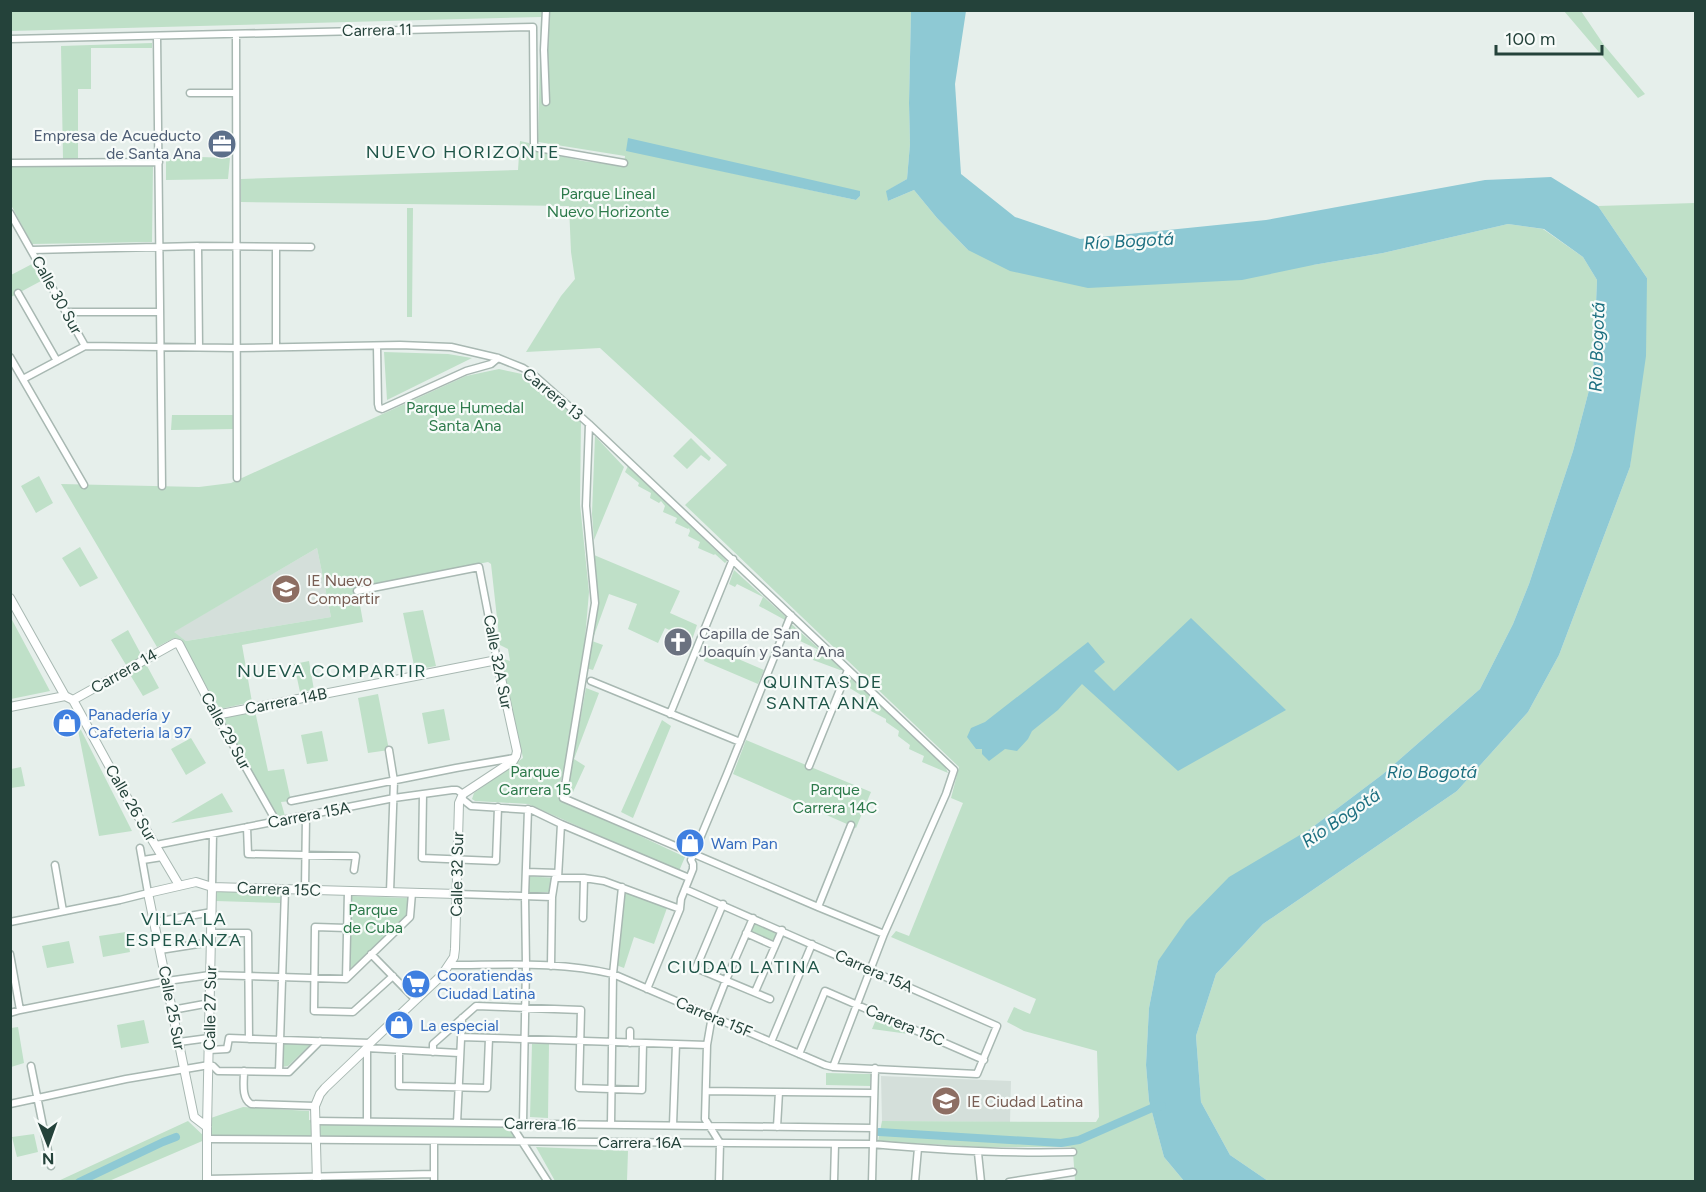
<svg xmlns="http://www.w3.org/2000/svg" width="1706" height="1192" viewBox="0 0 1706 1192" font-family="Figtree,sans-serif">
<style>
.built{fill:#d4dfda}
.green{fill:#bfe0c8;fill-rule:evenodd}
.water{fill:#8ec9d4}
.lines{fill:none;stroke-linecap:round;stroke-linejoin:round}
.canal{stroke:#8ec9d4;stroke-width:8}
.minor-casing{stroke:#a8b8b2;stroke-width:9}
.tertiary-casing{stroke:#a8b8b2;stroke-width:10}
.minor{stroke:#fff;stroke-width:6}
.tertiary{stroke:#fff;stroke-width:8}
.labels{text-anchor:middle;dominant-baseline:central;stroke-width:4.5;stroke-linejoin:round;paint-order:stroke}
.street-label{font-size:16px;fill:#24423a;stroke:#f7fbf9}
.service-label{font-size:16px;fill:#4e5e75;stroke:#f7fbf9;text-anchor:end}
.park-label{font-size:16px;fill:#2d7a4b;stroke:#f7fbf9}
.education-label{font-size:16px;fill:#785e54;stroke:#f7fbf9;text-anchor:start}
.worship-label{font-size:16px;fill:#5b616d;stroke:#f7fbf9;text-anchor:start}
.shop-label{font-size:16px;fill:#366cbe;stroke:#f7fbf9;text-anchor:start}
.neighbourhood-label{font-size:18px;letter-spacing:1.5px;fill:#1f5548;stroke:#f7fbf9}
.water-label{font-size:18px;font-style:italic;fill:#1c6f80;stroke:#f7fbf9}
</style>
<rect width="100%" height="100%" fill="#e6efeb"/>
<path class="built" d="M317 548 331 617 186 641 173 632Z
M881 1076 1011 1081 1010 1122 882 1121Z"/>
<path class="green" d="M10 11H911L909 103 910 144 907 179 887 191 888 201 914 190 937 218 968 250 1313 265 1383 253 1508 224 1543 229 1583 257 1597 280 1593 375 1573 451 1529 584 1513 624 1480 689 1383 774 1310 829 1158 961 1149 1008 1146 1065 1149 1101 1164 1157 1184 1181H1075L1073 1152 1071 1147H982L878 1141 882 1121 1096 1122 1099 1117 1097 1051 1024 1031 1007 1022 1014 1007 1030 1014 1036 999 891 937 896 931 909 936 963 803 951 798 959 767 685 505 727 465 600 348 526 352 561 296 575 279 571 252 569 206 241 202V179L518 170 520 141 529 143 532 150 583 161 624 166 625 156 538 142 541 17 11 31ZM626 150 860 196 856 200Z
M1564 11H1581L1604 45 1645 94 1638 98Z
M152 43V48H91V89H78V159H63L61 46Z
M200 157 230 158 228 179 166 180V158Z
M153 166 152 242 32 244 11 205V167Z
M1695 203V1181H1268L1230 1155 1201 1102 1196 1036 1216 974 1263 924 1457 791 1528 712 1559 655 1630 467 1647 278 1598 206Z
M407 208H413L412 317H407Z
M32 264 41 281 11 297V275Z
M384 352 448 354 472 358 387 400Z
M499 369 522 374 581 421 580 504 589 592 584 651 569 749 557 797 685 857 679 871 528 804 475 801 472 799 474 793 523 758 501 658 510 661 508 649 500 645 491 564 488 562 357 588 363 622 242 645 252 702 220 709 178 639 174 638 157 647 61 484 199 487 231 483 466 376ZM317 548 331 617 186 641 174 632Z
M172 415H234V429L171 430Z
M595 436 624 467 594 540 592 514Z
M691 438 711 458 709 461 701 455 687 469 673 456Z
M628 466 727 561 725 563 715 554 714 555 698 548 700 542 688 536 690 531 689 528 688 529 675 523 677 518 663 512 665 506 661 501 659 503 650 498 651 493 638 486 639 483 625 472Z
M39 476 53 503 36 513 21 486Z
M80 547 98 578 80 587 62 558Z
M594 555 680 591 670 613 697 625 692 640 665 628 658 643 628 629 637 604 609 594 592 641 603 645 593 670 586 668 598 603Z
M734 570 787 618 785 620 759 606 763 597 737 584 735 587 729 584Z
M423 610 436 666 415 670 403 613Z
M11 618 50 691 11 699Z
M788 621 843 670H840L813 660 817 649 783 633Z
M128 630 142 656 126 665 111 640Z
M708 646 764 670 758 684 704 661Z
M309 661 314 690 300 692 294 664Z
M146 664 159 688 143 696 129 673Z
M850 677 945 766 948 773 922 762 924 756 909 749 910 745 898 736 899 731 886 722V719L871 711 873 706 859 699 861 695 848 687Z
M586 688 599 693 574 759 585 766 573 792 567 791Z
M378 694 389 750 368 753 358 698Z
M444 709 450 740 428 744 422 713Z
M255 711 268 771 284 769 291 801 281 802 285 816 278 818 220 718Z
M76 720 132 831 99 836Z
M662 720 671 726 633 818 621 812Z
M322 731 328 761 307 764 301 735Z
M191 738 206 763 186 775 171 749Z
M746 740 871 792 856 828 733 774Z
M21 767 25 786 11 788V769Z
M222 793 233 812 171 823Z
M528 876 553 878V892H527Z
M217 890 280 892V903L216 901Z
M624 890 667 908 654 944 634 937 624 968 616 965Z
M351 896 408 898V916L348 971Z
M755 921 778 931 773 942 750 933Z
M126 932 130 952 103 957 99 936Z
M69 941 74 963 47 968 42 946Z
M877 1017 916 1035 872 1029Z
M144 1020 149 1043 121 1048 117 1025Z
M18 1027 24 1063 11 1067V1028Z
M283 1044H311L288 1066 282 1067Z
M532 1044H549L548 1118 530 1117Z
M826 1073 871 1074 870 1086 826 1085Z
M243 1107 309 1111V1120L315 1121 510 1123 516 1140 207 1139 109 1181 56 1182 188 1121 207 1139 208 1119Z
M34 1134 38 1152 17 1157 12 1137Z
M536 1147 628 1151 627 1181H555Z"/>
<path class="water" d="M911 11H966L955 84 961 174 1015 217 1080 239 1266 220 1485 180 1551 177 1598 206 1647 278 1646 356 1630 467 1559 655 1528 712 1457 791 1263 924 1216 974 1196 1036 1201 1102 1230 1155 1268 1181H1184L1164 1157 1149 1101 1146 1065 1149 1008 1158 961 1186 921 1229 877 1310 829 1383 774 1480 689 1513 624 1529 584 1573 451 1593 375 1597 280 1583 257 1544 229 1508 224 1383 253 1313 265 1242 280 1088 288 1010 271 968 250 937 218 914 190 888 201 886 191 907 179 910 144 909 103Z
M628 138 860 191V196L856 200 626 151Z
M1191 618 1286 710 1178 771 1082 684 1058 710 1032 731 1028 739 1017 751 1005 749 989 761 982 754V749H976L967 737 971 728 985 722 1088 642 1105 662 1094 671 1114 691Z"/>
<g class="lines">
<path class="canal" d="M879 1132 1061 1143 1079 1140 1152 1108 1162 1106
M79 1182 163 1142 176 1137"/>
<g class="minor-casing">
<path id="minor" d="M546 10 544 50 546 102
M236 34 237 478
M157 36 162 486
M10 39 533 27 534 146 538 148 624 163
M190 93H236
M10 163 159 162
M10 213 85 346
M198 246 199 347
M32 250 198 246 311 247
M18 293 57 361
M67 312H160
M377 346 378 404 379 408 382 409 466 371 491 364 498 358
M276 347V247
M10 357 84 485
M23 379 85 346 237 348 400 345 451 347 498 358 523 368 535 376 589 424 954 770 946 794 884 934 833 1067
M589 424 586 506 595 603 563 798 818 907 884 934
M357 591 479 567 497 660
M591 681 740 742
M670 714 733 559
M216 715 276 821
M389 750 394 781 390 892
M809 766 848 670
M423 794 422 858 496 861 498 807
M461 798 471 806 532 810 561 824 689 878
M291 801 456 768 514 758
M247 827 248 854 356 856 354 870
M156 845 394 798 452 790H457L463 794
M143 860 162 857
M55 865 63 911
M526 872 558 873
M558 878H584L604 881 680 909
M212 887 213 834
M305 890 306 816
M457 894 552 897
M723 904 696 968 770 999
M818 907 851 825
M583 918 584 878
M10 922 120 900 148 893 140 848
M155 922 212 912
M347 928 315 927 314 1011 353 1012 393 976
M211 933H248L249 1039
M746 933 775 946
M160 950 211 942
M10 954 20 1010
M371 954 415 999
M450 965C503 965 560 961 613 974L825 1065 833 1067 977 1074 997 1026 685 889
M551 966 552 897 555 878H558L561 824
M346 979 410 917 412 893
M346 979 348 891
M647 989 680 909 681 899 693 869V864L691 860 727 774 791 615
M755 992 782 930
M172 1010 210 1003
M10 1013 20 1010 167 981 210 975 346 979
M630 1031V1043
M461 1037 707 1045
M179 1042 209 1038
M771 1042 812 944
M209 1050 227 1049 229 1038 370 1043
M399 1050V1086L487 1088 489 1038
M433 1052V1044L476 1006 581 1010 579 1088 642 1090 643 1043
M799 1054 825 991 984 1060
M31 1066 51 1166
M244 1071C244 1082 241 1098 251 1104L315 1106
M279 1072 285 889
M706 1091 874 1093
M10 1104 126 1079 209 1065 213 1066 218 1071 289 1072 320 1041
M315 1121 873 1128
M367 1121V1048L459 1053
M457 1123 462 1018
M510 1123 548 1182
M523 1123 526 966 525 896 528 809
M611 1125 613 974 622 887
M673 1125 676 1044
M777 1127 779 1092
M207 1139 872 1144C939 1150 1005 1154 1073 1152
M434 1141V1182
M978 1153 981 1182
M207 1179 434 1174
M719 1182 720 1143 705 1119 707 1045 712 1016 726 980 753 918
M834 1182 835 1144
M872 1182 875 1068
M915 1182 918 1148
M1009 1182 1073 1172"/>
</g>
<g class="tertiary-casing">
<path id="tertiary" d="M10 598 65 696 73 700 119 784 179 885
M73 700 175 643 179 644 216 715 497 660 517 751 516 756 513 761 463 794 459 803 455 949 454 957 442 975 370 1043 367 1048 325 1088 320 1094 315 1106 317 1182
M10 707 65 696
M207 1127 194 1117 148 893 196 882 212 887 457 894
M207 1182V1127L212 887"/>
</g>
<use href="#minor" class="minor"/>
<use href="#tertiary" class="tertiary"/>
</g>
<defs>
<g id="office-disc" transform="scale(1.5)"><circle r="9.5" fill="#5c6f8a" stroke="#f7fbf9"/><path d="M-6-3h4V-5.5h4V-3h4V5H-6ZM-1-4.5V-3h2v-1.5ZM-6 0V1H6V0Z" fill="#fff"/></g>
<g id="school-disc" transform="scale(1.5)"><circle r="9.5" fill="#8d6e63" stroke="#f7fbf9"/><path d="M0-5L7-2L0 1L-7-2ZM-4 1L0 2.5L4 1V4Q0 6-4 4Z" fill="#fff"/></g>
<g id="church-disc" transform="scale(1.5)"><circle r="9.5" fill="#6b7280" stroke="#f7fbf9"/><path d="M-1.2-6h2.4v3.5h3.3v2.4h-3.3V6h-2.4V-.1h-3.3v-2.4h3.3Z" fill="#fff"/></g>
<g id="shop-disc" transform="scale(1.5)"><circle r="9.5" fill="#3f7fe0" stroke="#f7fbf9"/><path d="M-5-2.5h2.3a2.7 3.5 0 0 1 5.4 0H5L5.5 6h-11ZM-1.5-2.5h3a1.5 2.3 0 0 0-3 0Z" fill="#fff"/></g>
<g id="supermarket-disc" transform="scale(1.5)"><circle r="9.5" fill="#3f7fe0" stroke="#f7fbf9"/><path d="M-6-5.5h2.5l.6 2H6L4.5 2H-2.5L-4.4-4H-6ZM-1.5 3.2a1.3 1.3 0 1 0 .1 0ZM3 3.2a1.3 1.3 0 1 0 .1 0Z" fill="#fff"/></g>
</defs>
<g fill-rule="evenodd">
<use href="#office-disc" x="222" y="144"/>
<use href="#school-disc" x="286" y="589"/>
<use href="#church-disc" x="678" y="642"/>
<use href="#shop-disc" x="67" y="723"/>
<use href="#shop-disc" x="690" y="843"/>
<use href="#supermarket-disc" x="416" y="984"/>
<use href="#shop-disc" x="399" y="1025"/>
<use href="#school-disc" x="946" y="1101"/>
</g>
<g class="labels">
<g class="street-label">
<text transform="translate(377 30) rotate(-1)">Carrera 11</text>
<text transform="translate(57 295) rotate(61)">Calle 30 Sur</text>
<text transform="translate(553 394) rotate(39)">Carrera 13</text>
<text transform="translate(498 662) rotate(79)">Calle 32A Sur</text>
<text transform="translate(124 671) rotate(-30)">Carrera 14</text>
<text transform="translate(286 701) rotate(-11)">Carrera 14B</text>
<text transform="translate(226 731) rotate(61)">Calle 29 Sur</text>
<text transform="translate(131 803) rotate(60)">Calle 26 Sur</text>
<text transform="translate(309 815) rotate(-11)">Carrera 15A</text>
<text transform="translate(457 874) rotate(-89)">Calle 32 Sur</text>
<text transform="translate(279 889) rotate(2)">Carrera 15C</text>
<text transform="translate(874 971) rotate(24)">Carrera 15A</text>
<text transform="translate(172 1008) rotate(79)">Calle 25 Sur</text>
<text transform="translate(210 1008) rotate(-89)">Calle 27 Sur</text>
<text transform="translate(714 1017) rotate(23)">Carrera 15F</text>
<text transform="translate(905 1025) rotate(23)">Carrera 15C</text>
<text transform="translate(540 1124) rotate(1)">Carrera 16</text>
<text x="640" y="1142">Carrera 16A</text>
</g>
<g class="service-label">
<text x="201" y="135">Empresa de Acueducto<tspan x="201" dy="18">de Santa Ana</tspan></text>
</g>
<g class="park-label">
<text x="608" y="193">Parque Lineal<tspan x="608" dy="18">Nuevo Horizonte</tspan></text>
<text x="465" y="407">Parque Humedal<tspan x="465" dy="18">Santa Ana</tspan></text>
<text x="535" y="771">Parque<tspan x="535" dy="18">Carrera 15</tspan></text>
<text x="835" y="789">Parque<tspan x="835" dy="18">Carrera 14C</tspan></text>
<text x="373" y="909">Parque<tspan x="373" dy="18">de Cuba</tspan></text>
</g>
<g class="education-label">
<text x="307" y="580">IE Nuevo<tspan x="307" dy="18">Compartir</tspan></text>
<text x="967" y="1101">IE Ciudad Latina</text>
</g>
<g class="worship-label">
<text x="699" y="633">Capilla de San<tspan x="699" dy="18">Joaquín y Santa Ana</tspan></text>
</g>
<g class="shop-label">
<text x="88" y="714">Panadería y<tspan x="88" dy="18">Cafeteria la 97</tspan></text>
<text x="711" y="843">Wam Pan</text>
<text x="437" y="975">Cooratiendas<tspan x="437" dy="18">Ciudad Latina</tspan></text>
<text x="420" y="1025">La especial</text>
</g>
<g class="neighbourhood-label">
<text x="463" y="152">NUEVO HORIZONTE</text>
<text x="332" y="671">NUEVA COMPARTIR</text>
<text x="823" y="682">QUINTAS DE<tspan x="823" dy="21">SANTA ANA</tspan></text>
<text x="184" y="919">VILLA LA<tspan x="184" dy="21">ESPERANZA</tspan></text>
<text x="744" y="967">CIUDAD LATINA</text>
</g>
<g class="water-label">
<text transform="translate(1129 241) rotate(-3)">Río Bogotá</text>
<text transform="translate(1597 347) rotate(-88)">Río Bogotá</text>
<text x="1432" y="772">Rio Bogotá</text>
<text transform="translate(1341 818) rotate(-34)">Río Bogotá</text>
</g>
</g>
<rect width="1706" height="1192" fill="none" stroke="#24423a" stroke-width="24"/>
<g transform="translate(48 1144) rotate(179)" stroke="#f7fbf9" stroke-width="4.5" paint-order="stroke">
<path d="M0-4.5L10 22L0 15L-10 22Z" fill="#24423a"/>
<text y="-9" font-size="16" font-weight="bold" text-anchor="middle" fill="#24423a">N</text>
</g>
<path d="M1496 45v9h106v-9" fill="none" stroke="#24423a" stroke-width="3"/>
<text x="1505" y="45" font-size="18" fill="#24423a" stroke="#f7fbf9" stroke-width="4.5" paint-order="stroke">100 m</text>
</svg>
